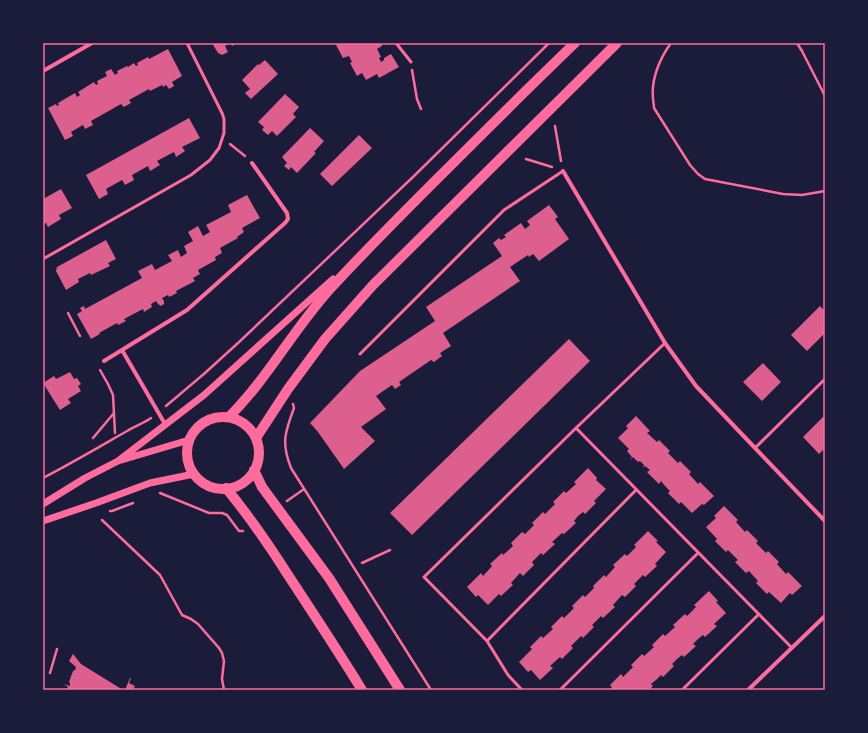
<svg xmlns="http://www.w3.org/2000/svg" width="868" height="733" viewBox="0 0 868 733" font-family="'Open Sans',sans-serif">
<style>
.building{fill:#dd5f8e}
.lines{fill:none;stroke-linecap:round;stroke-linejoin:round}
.path{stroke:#ff6b9d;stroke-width:2.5}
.service{stroke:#ff6b9d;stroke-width:3}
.minor{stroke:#ff6b9d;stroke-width:4}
.tertiary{stroke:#ff6b9d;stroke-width:7}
.primary{stroke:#ff6b9d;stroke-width:10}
.neatline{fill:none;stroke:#ff6b9d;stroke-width:1.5}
</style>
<rect width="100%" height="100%" fill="#1b1b3a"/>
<path class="building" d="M212 43H237L232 46 231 43 225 46 228 52 222 55 218 53Z
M338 43H368V44L370 43H381L382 46 377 49 381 57 379 58 381 62 384 60V58L391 54 399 67 379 78 377 74 366 80 362 73 357 76 350 63 352 62 349 56 343 58 336 45 338 44Z
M168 49 182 76 172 82 174 86 169 89 166 85 163 87 162 85 150 91 149 89 129 100 131 103 124 107 121 104 91 121 93 125 85 129 83 125 71 132 73 136 65 140 48 108 56 104 57 106 59 105 58 103 75 93 77 97 80 95 78 92 94 82 96 85 98 84 97 81 107 76 105 72 111 69 115 75 118 73 117 71 127 66 128 67 134 63 136 66 138 65 137 63 148 57 149 59Z
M265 60 278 74 251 99 245 93 250 89 242 80 258 64 259 65Z
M285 94 299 107 293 114 296 117 277 136 272 131 268 135 262 130 264 127 258 122Z
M189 118 200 138 182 147 185 151 176 157 174 152 157 161 160 165 150 171 148 166 132 175 134 180 125 185 122 180 106 189 108 194 99 199 86 175Z
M310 128 324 141 314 152 316 153 297 173 291 167 289 170 284 166 287 163 282 157Z
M359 135 372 148 332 186 320 174Z
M61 189 72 208 59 215 61 219 48 227 46 223 43 224V199Z
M247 195 260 218 242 228 244 232 237 237 238 238 220 248 222 253 215 257 216 260 198 270 200 274 193 278 195 281 176 291 177 293 169 297 168 295 162 298 164 301V304L161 306 158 304 156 301 151 304 152 307 144 312 143 309 124 319 126 321 118 325 117 323 99 333 100 334 91 339 77 314 82 311 80 308 84 306 85 309 142 278 138 271 152 264 155 270 172 261 168 255 178 250 181 257 187 253 184 246 193 241 188 232 198 226 203 236 210 232 206 225 231 212 228 205Z
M549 205 558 217 555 219 569 239 539 261 533 254 529 257 528 255 510 267 520 281 443 333 451 346 440 353 442 356 434 362 431 360 399 382 401 385 395 389 392 385 376 396 386 409 361 427 375 441 344 469 318 432 310 423 360 371 435 321 426 307 502 256 493 243 499 238 501 240 506 237 504 235 521 223 525 229 530 225 527 221Z
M106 240 116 259 108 263 110 266 91 275 90 273 78 279 79 282 66 290 56 271 57 267Z
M820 306 825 311V333L807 351 791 335Z
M569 339 590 361 412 535 390 513Z
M763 363 781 382 762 401 743 382Z
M70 372 74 379 77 378 81 384 78 386 81 391 68 399 71 403 60 410 43 383 54 376 56 379Z
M825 415V448L819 454 803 437Z
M636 416 650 431 647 433 657 442 659 440 670 451 668 453 678 463 680 461 691 472 689 474 698 484 700 482 714 496 704 505 702 504 692 513 681 502 679 504 668 493 670 491 665 486 661 481 659 484 647 472 650 470 645 466 643 468 644 465 640 461 638 462 633 457 630 460 632 457 627 451 629 449 618 438 628 428 626 426Z
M588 468 597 478 596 480 606 489 594 501 596 503 585 514 583 512 578 516 574 521 576 523 564 534 562 533 552 542 555 544 543 555 541 553 532 562 534 565 523 576 520 573 511 583 513 585 501 596 499 594 488 605 478 595 476 597 467 587 481 573 483 576 492 566 490 564 502 553 503 555 513 546 511 543 522 532 525 534 534 525 532 523 543 512 545 514 555 504 553 502 564 491 566 493 576 484 574 482Z
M724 506 738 520 736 522 745 532 747 530 758 541 756 543 766 553 768 551 779 562 777 564 786 574 788 572 802 586 792 595 790 593 781 603 769 592 767 594 756 583 758 581 749 571 746 573 735 562 738 560 728 550 726 552 715 541 717 539 706 527 716 518 714 516Z
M648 531 658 541 656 542 666 552 655 564 657 566 645 577 643 575 634 584 636 586 625 597 622 595 613 605 615 607 603 618 601 616 592 625 594 627 583 638 581 636 571 646 573 648 562 659 560 657 550 666 553 668 540 680 531 670 528 672 519 662 532 649 530 647 541 636 543 638 553 629 551 627 562 616 564 618 574 608 572 606 583 595 585 597 594 588 593 586 604 575 606 577 615 567 613 565 625 554 627 556 636 547 634 545Z
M709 591 718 601 716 602 726 613 714 624 717 626 705 637 703 635 698 639 693 644 696 646 684 657 682 655 677 659 672 664 674 666 663 677 661 675 656 680 651 684 653 686 649 690H609L612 688 610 685 621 674 623 677 633 667 631 665 642 654 644 656 654 647 652 645 663 634 665 636 675 627 673 625 685 614 687 616 696 607 694 605Z
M73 654 81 664 123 690H67L68 687 64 684 70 686V683L69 682 73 671 75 670 76 667 69 661Z
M130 678H131L129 683 135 686 133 690H125Z"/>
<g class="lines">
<path class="path" d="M671 43C660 58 651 79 653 98 653 101 654 104 654 108L690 165 698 174 705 179 783 194 802 195 825 191
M797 43 802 51 825 96
M412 70 417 99 421 109
M555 126 561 161
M230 144 245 156
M526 159 552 167
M68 313 80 336
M100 370 108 384 113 395 115 433
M293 404 294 408C285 432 281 443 291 468L431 690
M166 406 205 373 238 343 414 176 549 43
M93 438 114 413
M43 478C72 463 99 447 127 431 135 426 144 423 151 418
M160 493 209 513H222L227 515 239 531H243
M287 501 304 489
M110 511H112L133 503
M102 520 160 575 182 615 191 619 198 624 219 648 222 653 224 661 222 679 224 690
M362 563 390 550
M50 673 57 649"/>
<path class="service" d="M396 43 411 62
M43 259 191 175 210 160 219 148 224 133V119L222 113 187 43
M360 354 504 210 563 171
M576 428 792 648
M755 448 825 379
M487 641 636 490
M522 690 508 675 487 641 424 577 576 428 665 343
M560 690 698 553
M682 690 759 614"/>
<path class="minor" d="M43 71 92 43
M563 171 665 343 696 386 755 448 825 521
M122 350 165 424
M104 361 187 310 285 223 288 219 287 213 252 163
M748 690 825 616"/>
<path class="tertiary" d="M118 461 204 395 333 279
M43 504 85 478 118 461 189 440
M43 521 96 503 150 483 194 474"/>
<path class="primary" d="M229 417C268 378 293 330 330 289 363 253 398 218 433 183 480 136 527 89 575 43
M187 453a36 36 0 1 1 72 0a36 36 0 1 1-72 0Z
M256 438 288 389 325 339 373 285 617 43
M254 470 262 487 329 578 400 690
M226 488C249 516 269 545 288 575 313 613 338 651 362 690"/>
</g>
<rect width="868" height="733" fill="none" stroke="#1b1b3a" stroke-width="88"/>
<rect x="44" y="44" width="780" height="645" class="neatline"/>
</svg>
